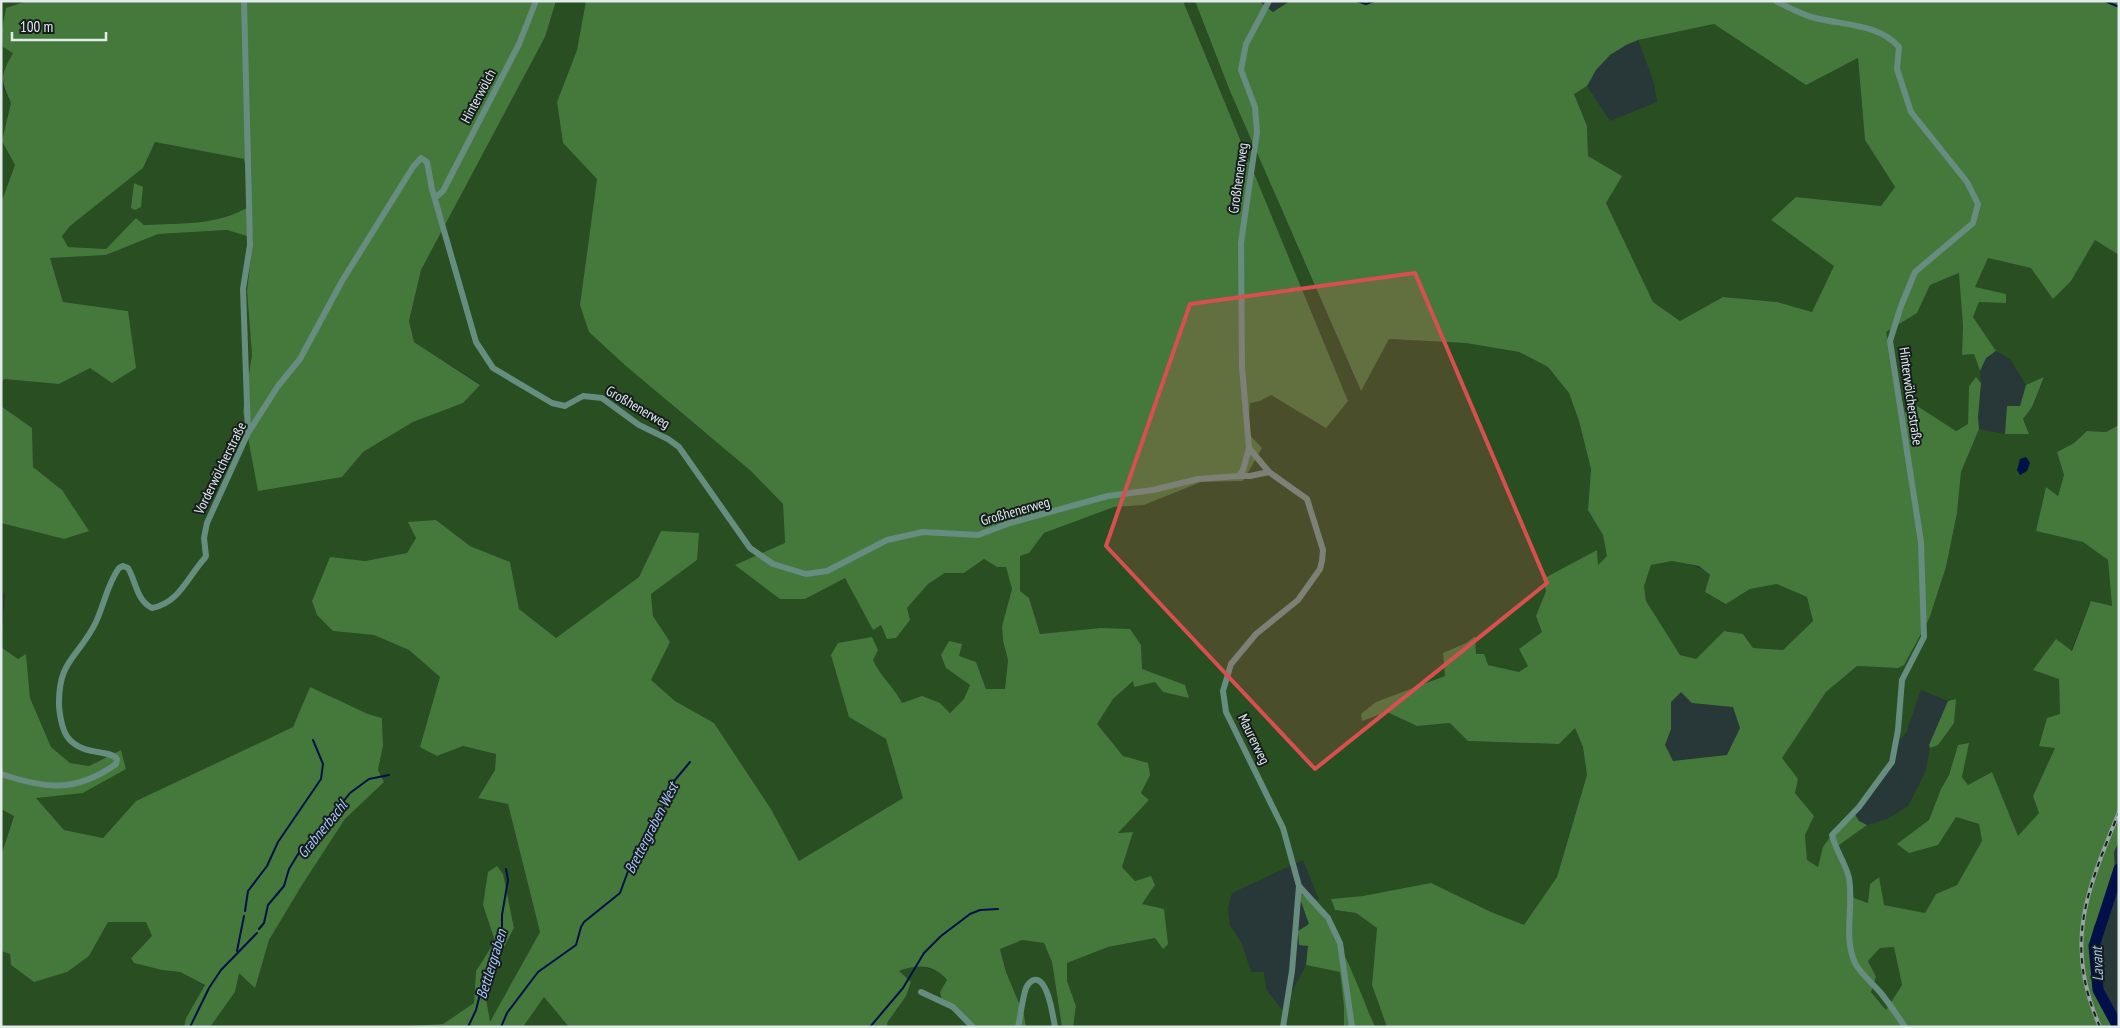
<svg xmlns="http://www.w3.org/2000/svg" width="2120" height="1028" viewBox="0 0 2120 1028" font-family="'PT Sans Narrow',sans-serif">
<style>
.green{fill:#294e21}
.forest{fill:#45793c;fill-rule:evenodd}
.water{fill:#011049}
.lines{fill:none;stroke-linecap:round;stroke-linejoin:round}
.stream{stroke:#011049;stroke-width:2}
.river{stroke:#011049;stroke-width:11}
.minor{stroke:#668d80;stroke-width:6}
.rail-casing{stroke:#97a3a4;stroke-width:4}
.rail{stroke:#161d1d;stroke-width:2;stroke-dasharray:5.5;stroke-linecap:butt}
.marked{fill:#d84f4f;fill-opacity:0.2;stroke:#d84f4f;stroke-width:4;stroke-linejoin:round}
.labels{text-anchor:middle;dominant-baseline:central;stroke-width:4;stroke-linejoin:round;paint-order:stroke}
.street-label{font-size:14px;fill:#e2ebec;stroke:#161d1d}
.water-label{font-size:15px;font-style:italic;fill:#abc6fc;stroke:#161d1d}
</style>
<rect width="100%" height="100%" fill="#283738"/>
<path class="green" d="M1 1H27L6 9 13 53 1 76Z
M556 1H586L577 50 557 102 563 143 597 179 580 305 673 406 752 471 783 504 785 543 805 599 845 577 873 629 881 625 887 639 907 608 928 584 946 573H964L984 559 997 567 1006 566 1012 589 1002 626 1003 641 1008 660 1005 689H986L976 662 946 668 970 685 964 699 950 713 940 703H902C894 687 880 676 873 660L878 650 872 638 849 717 886 739 904 797 799 861 771 809 714 723 675 701 650 680 670 642 653 616 651 594 697 560 661 531 639 577 556 638 519 609 510 562 470 546 436 520 409 523 416 538 407 553 365 561 330 558 312 601 317 615 334 631 374 635 409 650 440 677 437 756 463 746 496 754 495 770 478 798 508 804 540 932 490 1023 486 998 492 970 514 928 509 907 483 905 495 941 476 971 474 1003 443 1024 391 1027H210L235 992 239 972 255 987 269 940 302 885 345 819 384 782 378 770 383 746 382 718 368 714 310 687 293 727 136 801 103 838 64 830 35 797 83 793 126 769 121 750 89 766 70 763 51 747 30 698 26 655 18 659 1 647 5 594 1 590V523L64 539 62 490 33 467 32 428 1 406V384L4 379 59 384 90 368 128 311 63 302 50 258 106 255 158 234 227 230 253 238 247 291 252 355 243 411 342 477 363 452 413 422 463 403 480 384 414 342 409 321 421 270 545 37Z
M1183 1H1195L1230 91 1360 390 1389 339 1466 343 1519 352 1548 367 1569 393 1579 421 1591 469 1588 510 1603 535 1608 556 1598 565 1597 550 1546 591 1537 616 1542 632 1519 649 1528 666 1519 672 1488 665 1476 655 1474 636 1466 643 1443 653 1446 676 1376 702 1362 721 1387 712 1417 726 1450 723 1468 741 1559 744 1575 727 1583 747 1587 775 1557 877 1524 926 1491 912 1363 896 1332 899 1335 910 1356 913 1377 928 1372 985 1387 1027H1375L1350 970 1305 895 1319 900 1303 860 1232 893 1228 908 1230 925 1242 944 1251 972H1264L1266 989 1282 1010 1306 965 1340 972 1344 1007V1027H1073L1076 1006 1067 981V963L1108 947 1155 938 1163 949 1142 904 1155 885 1151 876 1135 881 1122 867 1132 832 1117 833 1149 800 1141 793 1150 775 1123 756 1096 724 1113 699 1133 681 1135 687 1155 682 1163 692 1189 698 1142 669 1141 645 1100 628 1040 634 1029 598 1020 591V556L1029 553 1044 533 1114 507 1144 505 1201 482 1243 481 1249 403 1260 401 1271 395 1283 402 1338 412 1348 401Z
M1714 24 1806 85 1858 58 1865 140 1895 187 1881 206 1796 197 1771 220 1835 266 1812 312 1777 302 1723 297 1680 321 1653 302 1606 203 1621 176 1588 156 1587 126 1574 93 1587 86 1610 121 1657 102 1654 83 1638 40Z
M1 85 11 103 2 141 15 165 1 203Z
M155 142 244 159 251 205C219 226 180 223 144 225L136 218 106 249 68 247 62 236 70 226 143 168Z
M2095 240 2119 255V425L2106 432 2087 431 2074 443 2057 452 2064 475 2058 496 2046 487 2036 531 2083 542 2108 560 2112 607 2091 601 2071 651 2034 670 2059 679 2060 714 2039 745 2055 748 2033 796 2039 813 2018 837 1992 772 1968 785 1962 777 1968 744 1958 745 1949 775 1941 789 1929 820 1898 844 1956 817 1979 824 1982 841 1957 885 1936 894 1925 913 1884 905 1878 877 1870 884 1869 903 1854 898 1835 848 1867 825 1887 819 1908 806 1925 773 1930 748 1938 745 1955 699 1948 701 1921 690 1906 733 1894 747 1888 762 1869 793 1818 867 1807 860 1805 835 1814 816 1795 793 1781 758 1826 692 1857 666 1898 668 1946 567 1957 513 1961 472 1979 429 2005 434H2029L2023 419 2032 407 2044 378 2026 385 2010 359 1996 351 1973 317 1979 302H2006V294L1974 287 1988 258 2031 268 2071 281Z
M1960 273 1963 326 1962 355 1974 354 1980 371 1981 383 1976 377 1969 386 1968 424 1955 431 1914 404 1905 414 1886 332 1916 313 1930 285Z
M1672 561C1711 568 1707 571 1726 604L1750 589 1777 584 1807 597 1813 621 1783 650 1753 648 1743 634 1724 631 1696 659 1680 655 1646 601 1644 586 1651 564Z
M1 809 14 815 1 856Z
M108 922H146L152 936 131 957 134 963 162 970 180 972 205 986 186 1018 184 1027H1V951L10 954 11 965 34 982 89 956Z
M1022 940 1044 943 1052 962 1062 1027H1026L1024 1015 1006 972 1000 948Z
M1894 947 1902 985 1886 1010 1871 992 1876 977 1868 961 1880 948Z
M913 965 940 971 947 980 951 1009 968 1027H888L887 1023 906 996 899 971Z
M544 997 569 1027H523Z"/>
<path class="forest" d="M27 1H556L545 37 421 270 409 321 414 342 480 385 463 403 413 422 363 452 342 477 258 491 243 411 252 355 247 291 253 238 227 230 158 234 106 255 50 258 63 302 128 311 136 368 112 383 90 368 59 384 4 379 1 384V203L15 165 2 141 11 103C0 78 0 77 13 53L3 47 2 29 6 8ZM155 142 244 159 251 205C220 226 180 223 144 225L136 218 106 249 68 247 62 236 70 226 143 168Z
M586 1H1183L1348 401 1326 428 1271 395 1260 401 1250 403 1248 433 1262 448 1243 481 1201 482 1144 505 1114 507 1044 533 1029 553 1020 556V591L1029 598 1040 634 1100 628 1130 629 1141 645 1142 669 1185 685 1189 698 1163 692 1155 682 1134 687 1133 681 1113 699 1097 724 1123 756 1148 763 1150 775 1141 793 1149 800 1118 833 1133 832 1122 867 1135 881 1151 876 1155 885 1142 904 1164 909 1168 944 1163 949 1155 938 1108 947 1067 963V981L1076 1006 1073 1027H1062L1052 962 1044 943 1022 940 1000 949 1006 972 1024 1015 1026 1027H968L951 1009 943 1005 940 992 947 980C934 964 917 964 899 971L911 982 906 996 887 1023 888 1027H569L544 997 523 1027H391L443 1024 474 1003 476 971 495 941 483 905 488 872 497 866 503 874 514 928 492 970 486 998 490 1022 540 932 508 804 478 798 495 770 496 754 463 746 437 756 420 747 440 677 409 650 374 635 333 631 317 615 312 601 330 557 365 561 407 553 416 538 408 522 436 520 470 546 510 562 519 609 556 638 639 577 661 531 699 533 697 560 651 594 653 616 670 642 651 680 675 701 714 723 771 809 799 861 903 798 886 739 849 717 831 655 838 643 872 637 878 650 873 660C880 676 894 687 902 703L922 696 940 703 950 713 964 699 970 685 946 668 941 655 949 641 962 644 959 656 976 662 986 689H1005L1008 660 1003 641 1002 626 1012 589 1006 567H997L984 559 964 573H945L928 584 907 608 910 620 896 638 887 639 881 625 873 630 845 578 805 599H780L735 565 785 543 783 504 751 471 626 366 589 332 580 305 597 179 563 143 557 102 577 50Z
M1195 1H1259L1273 12 1290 1H2119V255L2095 240 2071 281 2053 299 2031 268 1988 258 1975 287 2006 294V303L1979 302 1973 317 1996 351 1986 358 1980 371 1974 354 1962 355 1963 326 1959 273 1930 285 1917 313 1886 332 1905 413 1914 404 1956 431 1968 424 1969 386 1976 377 1981 383 1978 417 1979 429 1961 472 1957 513 1946 567 1929 619 1904 665 1898 668 1857 666 1826 692 1782 758 1798 779 1795 793 1814 816 1805 835 1807 860 1818 867 1823 847 1839 825 1853 811 1859 821 1867 825 1835 848 1854 898 1868 903 1870 884 1879 877 1884 905 1925 913 1936 894 1957 885 1982 841 1979 824 1956 817 1938 845 1909 853 1897 844 1929 820 1941 789 1949 775 1958 745 1969 743 1962 777 1968 785 1992 772 2018 836 2039 813 2033 796 2055 748 2039 746 2047 718 2060 714 2059 679 2033 670 2056 639 2072 651 2091 601 2112 606 2108 560 2083 542 2036 531 2046 487 2058 496 2064 475 2057 452 2074 443 2087 431 2106 432 2119 425V841L2114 852 2115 872 2103 910 2094 926 2090 946 2094 989 2113 1027H1387L1372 985 1377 928 1356 913 1335 910 1331 899 1363 896 1431 883 1491 912 1524 925 1557 877 1587 775 1583 747 1575 728 1559 744 1468 741 1450 723 1417 726 1387 712 1362 721 1361 714 1376 702 1445 676 1443 653 1466 643 1475 636 1476 654H1484L1488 665 1519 672 1528 666 1519 649 1542 632 1536 616 1546 591 1543 579 1597 550 1598 565 1607 556 1603 535 1588 510 1591 469 1579 421 1569 393 1548 367 1519 352 1466 343 1389 339 1361 391 1230 91ZM1714 24 1806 85 1858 58 1865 140 1895 187 1881 206 1796 197 1771 220 1834 266 1812 312 1777 302 1723 297 1680 321 1653 302 1606 203 1622 176 1588 156 1587 126 1574 94 1587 86 1596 70 1610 55 1626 45 1638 40ZM1672 561 1699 566 1710 575 1705 592 1726 604 1750 589 1777 584 1807 597 1813 621 1783 650 1753 648 1743 634 1724 631 1696 659 1680 655 1646 601 1644 586 1651 565ZM1681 692 1692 703 1733 707 1740 728 1727 755 1673 761 1665 745 1671 729V702ZM1894 947 1902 985 1886 1010 1871 992 1876 977 1868 961 1880 948Z
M134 183 143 187 141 207 135 210 131 208Z
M2044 377 2032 407 2023 419 2029 434H2005L2007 406H2020L2026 385Z
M1 406 32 428 33 467 62 490 89 531 64 539 1 523Z
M1 647 18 659 26 654 30 698 51 747 70 763 89 766 121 750 126 769 83 793 36 798 64 830 103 838 136 801 293 727 310 687 368 714 382 718 383 746 378 770 384 782 345 819 302 885 269 940 255 988 239 973 235 992 210 1027H184L186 1018 205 985 180 972 162 970 134 963 131 958 152 936 146 922H108L89 956 67 972 34 982 11 965 10 954 1 951V856L14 816 1 809Z
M1956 699 1954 723 1938 745 1930 748 1929 745 1948 701Z
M1298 893C1329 903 1362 997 1375 1027H1344V1007L1340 972 1306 965 1308 946 1299 945 1298 931 1309 924Z"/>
<path class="water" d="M2026 457 2030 463 2027 471 2020 475 2017 470 2020 459Z"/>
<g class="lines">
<path class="stream" d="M1357 1 1366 4 1374 1
M2105 1 2119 7
M245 911 248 891 267 866 278 842 321 779 323 764 313 740
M259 929 264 923 268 905 284 886 289 869 300 851 327 822 350 793 369 779 389 775
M237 951 244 916
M190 1027 209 988 221 970 257 933
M468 1027 476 1010 482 986 502 932V915L508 880 506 869
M501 1027 507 1013 538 972 576 945 581 927 584 922 620 893 634 855 663 808 675 780 690 762
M870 1027 903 988 924 953 941 936 970 914 980 910 998 909"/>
<path class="river" d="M2118 1027 2098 990 2094 946 2119 869"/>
<path class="minor" d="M244 1 250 245 243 289 248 433
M1776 1C1788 7 1802 15 1815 18 1843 25 1879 24 1899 47L1897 69 1911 112 1967 182 1978 204 1973 223 1915 272 1901 306 1890 341 1921 542 1924 637 1902 680 1898 730 1892 762 1859 807 1832 835C1836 851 1845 862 1849 878 1854 906 1843 937 1855 963 1860 973 1872 983 1880 992 1889 1003 1897 1015 1905 1027
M435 198 443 191 519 44 536 1
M1249 448 1269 472 1307 499 1323 550 1322 561 1320 569 1298 600 1256 634 1231 664 1223 691 1226 712 1283 828 1299 886 1328 918 1340 943 1352 1027
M1239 476H1250L1269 472
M1 774C46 789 75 793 116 764L117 759C109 749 84 756 69 739 62 731 60 717 59 706 58 660 77 659 95 624 104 606 107 584 119 568L123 566 128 568C136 581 136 600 152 608 179 603 187 578 204 559L206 556 204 538 207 523 248 433 278 386 300 359 342 281 413 167 421 158 427 162 432 189 476 342 493 368 552 403 565 406 583 396 602 398 639 425 668 439 679 447 750 548 773 564 806 574 827 571 887 540 923 532 978 535 1010 523 1108 496 1153 490 1198 479 1239 476 1243 470 1249 448 1242 367 1241 243 1257 132 1255 107 1241 70 1246 44 1269 1
M921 992 953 1007 973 1027
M1018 1027C1021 1014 1022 1000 1026 988 1028 984 1030 981 1034 980 1048 977 1053 1017 1055 1027
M1283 1027 1292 971 1299 886"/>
<g class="rail-casing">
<path id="rail" d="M2100 1027C2063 943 2087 891 2119 812"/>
</g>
<use href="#rail" class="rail"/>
</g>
<path class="marked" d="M1415 273 1547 583 1315 769 1106 546 1190 304Z"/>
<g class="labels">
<g class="street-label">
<text transform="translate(478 96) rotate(-62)">Hinterwölch</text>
<text transform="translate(1238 178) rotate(-82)">Großhenerweg</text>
<text transform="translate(1911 396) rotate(82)">Hinterwölcherstraße</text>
<text transform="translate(638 407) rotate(30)">Großhenerweg</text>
<text transform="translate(220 468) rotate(-64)">Vorderwölcherstraße</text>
<text transform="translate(1015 511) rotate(-16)">Großhenerweg</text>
<text transform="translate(1254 739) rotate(64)">Maurerweg</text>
</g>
<g class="water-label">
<text transform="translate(651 828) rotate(-63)">Brettergraben West</text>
<text transform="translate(322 829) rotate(-51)">Grabnerbachl</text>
<text transform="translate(491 964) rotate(-73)">Bettlergraben</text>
<text transform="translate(2097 964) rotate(-92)">Lavant</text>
</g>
</g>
<rect width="2120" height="1028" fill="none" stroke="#e2ebec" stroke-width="5"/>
<path d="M12 32v8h94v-8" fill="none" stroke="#e2ebec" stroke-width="2.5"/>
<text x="20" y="32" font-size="15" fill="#e2ebec" stroke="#161d1d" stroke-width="4" paint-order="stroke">100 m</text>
</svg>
